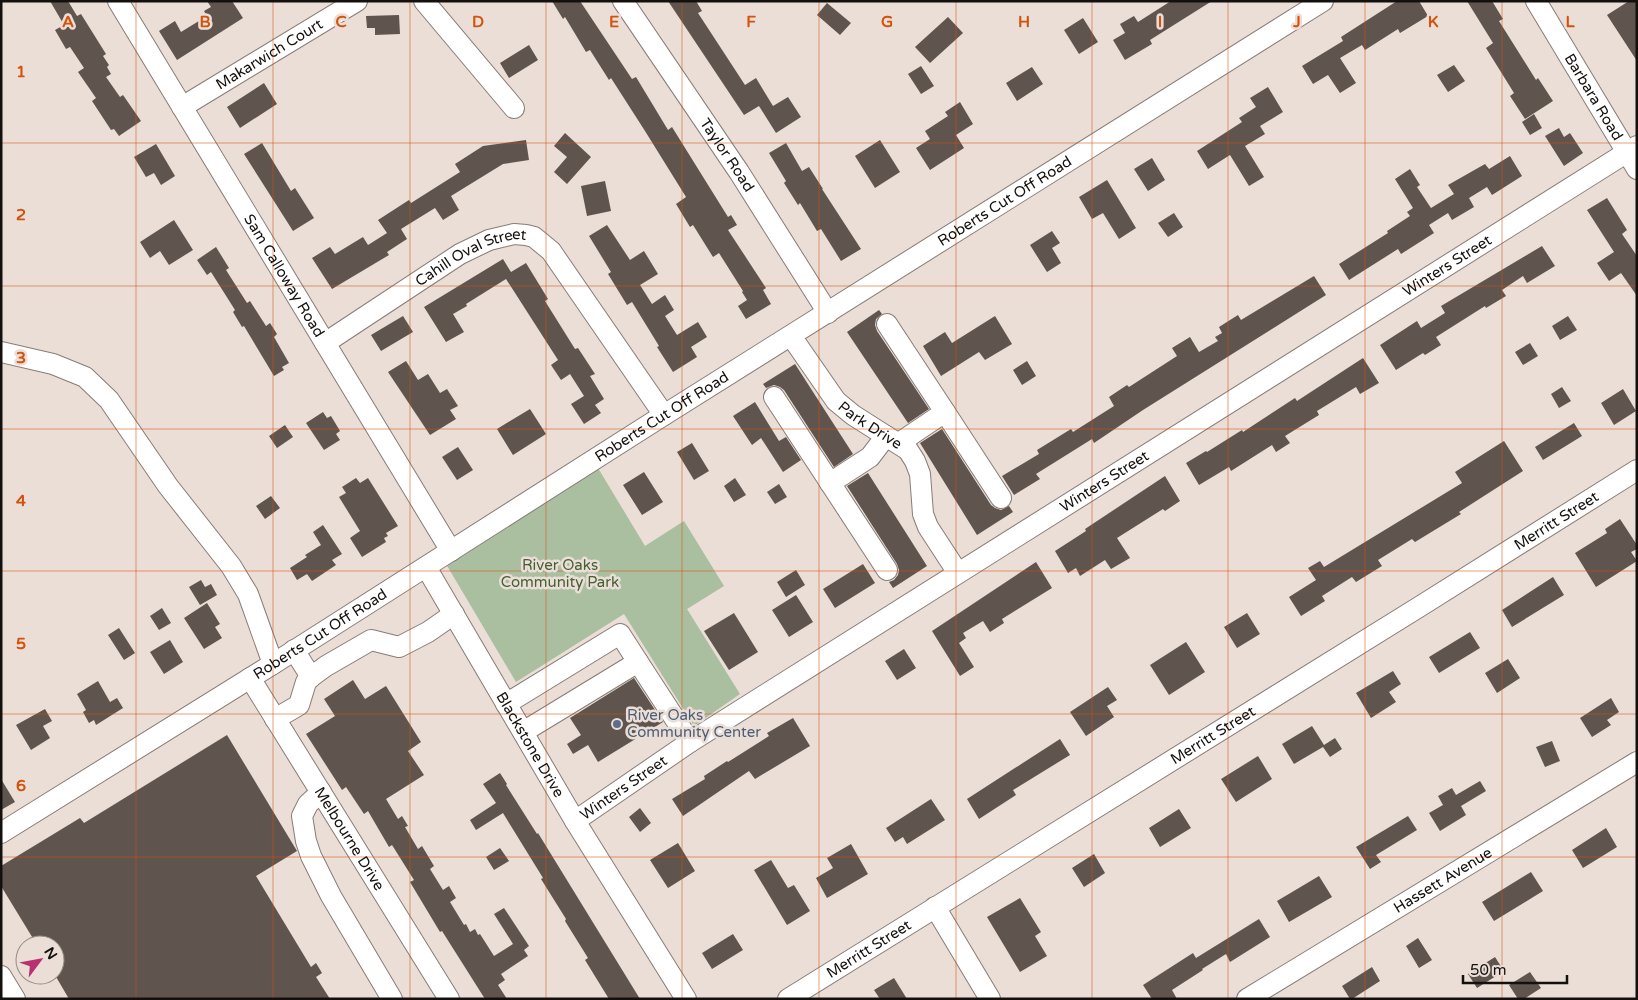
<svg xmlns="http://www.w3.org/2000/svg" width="1638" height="1000" viewBox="0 0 1638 1000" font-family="'Varela Round',sans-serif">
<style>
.green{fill:#aabea0}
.building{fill:#5f554e}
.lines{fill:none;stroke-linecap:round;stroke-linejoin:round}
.minor-casing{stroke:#887c76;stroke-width:22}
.minor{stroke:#fff;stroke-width:20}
.grid{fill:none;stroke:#d3520c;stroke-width:1;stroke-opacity:0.55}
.service-dot{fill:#5c6f8a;stroke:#eaded7;stroke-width:2}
.labels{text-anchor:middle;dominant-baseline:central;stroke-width:5;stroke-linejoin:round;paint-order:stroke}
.street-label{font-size:15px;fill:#14100e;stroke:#eaded7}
.park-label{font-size:15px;fill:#436132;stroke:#eaded7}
.service-label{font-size:15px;fill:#4e5e75;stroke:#eaded7;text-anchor:start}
.grid-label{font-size:16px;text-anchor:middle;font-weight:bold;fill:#d3520c;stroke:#eaded7;stroke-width:5;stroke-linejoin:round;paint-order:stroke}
</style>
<rect width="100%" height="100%" fill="#eaded7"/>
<path class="green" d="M598 468 645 546 684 521 724 586 687 609 740 694 694 726 624 614 516 682 446 564Z"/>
<path class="building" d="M50 1H68L77 16 81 14 106 54 103 56 109 65 107 67 111 74 106 77 120 97 123 95 141 121 119 136 114 129 111 130 92 101 96 98 78 72 84 68 70 47 66 49 55 30 64 25Z
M207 1H232L243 18 177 60 159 31 175 21 181 32 207 16 204 11 211 7Z
M552 1H580L632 79 636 77 668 130 672 127 728 217 731 215 737 225 728 230 766 288 763 290 771 304 746 319 738 306 747 300 742 292 743 291 719 253 713 257 693 225 690 227 676 204 686 197 645 131 611 78 609 80 590 50 586 52 565 17 563 19Z
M668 1H696L702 11 698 13 745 85 756 78 773 106 788 97 801 117 776 133 759 106 744 115Z
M1171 1H1212L1150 40 1152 44 1125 60 1113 40 1125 33 1120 24 1134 16 1138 22Z
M1397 1H1419L1428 16 1400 33 1398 29 1365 50 1362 45 1340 58 1356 83 1340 93 1328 75 1313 84 1302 66 1343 41 1341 37Z
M1467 1H1492L1503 19 1499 21 1536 80 1538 78 1553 101 1525 119 1510 96 1514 93 1486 48 1493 43Z
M1629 1H1637V61L1607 15Z
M827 3 851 23 840 35 817 15Z
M399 15 400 34 375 35V28H367L366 16Z
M948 17 963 33 930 63 915 47Z
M1083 18 1098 42 1079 54 1064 30Z
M529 45 538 60 509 78 500 63Z
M1454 65 1465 81 1448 92 1437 75Z
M921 66 934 86 921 94 908 74Z
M1032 67 1043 84 1017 101 1006 83Z
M264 83 277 104 240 128 227 107Z
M1268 87 1283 112 1260 126 1265 134 1245 146 1264 177 1249 186 1230 155 1208 169 1197 151 1242 122 1239 118 1256 107 1250 98Z
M960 102 973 124 956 135 964 148 930 170 916 148 930 139 925 131 948 116 945 112Z
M1534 114 1542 128 1530 135 1522 122Z
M1559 128 1564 137 1570 133 1583 153 1564 166 1545 136Z
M565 133 591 157 567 184 554 172 567 157 554 146Z
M526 140 529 160 503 164 451 196 459 210 443 220 435 208 401 229 407 239 387 252 389 255 332 289 312 258 330 247 335 254 363 237 368 245 387 233 378 220 409 200 411 203 460 172 455 164 483 146Z
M880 140 900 172 875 188 855 156Z
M262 143 291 191 295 188 314 218 293 231 244 154Z
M786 143 802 171 809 167 823 189H822L861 249 841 261 821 229 817 231 800 203 798 205 784 183 786 181 769 153Z
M156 144 175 176 161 185 154 173 146 177 134 157Z
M1510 156 1522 176 1492 195 1487 187 1469 198 1474 207 1452 220 1448 213 1429 225 1434 233 1401 254 1398 249 1349 280 1339 264 1388 233 1387 231 1410 216 1407 212 1413 208 1395 179 1410 169 1420 185 1417 187 1431 208 1454 194 1448 185 1485 164 1489 169Z
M1152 158 1165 180 1148 191 1134 169Z
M1107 180 1136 228 1119 239 1103 213 1092 219 1079 197Z
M605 181 611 211 587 216 581 186Z
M1607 198 1627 230 1622 234 1637 256V296L1621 273 1609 281 1597 263 1614 252 1587 210Z
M1174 213 1183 227 1168 237 1158 223Z
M174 220 193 250 169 265 160 251 150 258 140 242Z
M607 225 630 260 644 251 658 274 640 285 652 304 665 295 674 310 665 316 677 335 698 322 707 337 691 347 697 357 673 372 657 347 659 346 632 302 627 305 608 274 611 272 589 236Z
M1052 231 1060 243 1052 248 1061 263 1047 272 1030 245Z
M1542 246 1555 266 1527 283 1523 276 1502 290 1506 296 1486 308 1485 306 1436 337 1441 345 1425 355 1423 353 1396 370 1380 345 1417 321 1421 328 1445 313 1441 306Z
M216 247 229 268 226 270 247 303 250 301 266 326 270 323 277 334 274 337 289 363 282 367 284 370 274 376 244 326 242 327 233 312 235 310 211 272 207 275 197 260Z
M503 259 511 272 526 263 548 299 545 301 575 349 578 348 595 374 590 376 604 399 595 405 601 413 584 424 571 404 584 396 570 374 561 380 551 365 558 360 506 279 466 304 467 306 453 314 464 332 446 342 424 307Z
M1314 276 1326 295 1143 410 1094 443 1092 439 1036 474 1040 479 1014 495 1002 476 1039 454 1037 450 1071 429 1073 432 1114 406 1109 397 1127 385 1129 387 1177 356 1172 348 1190 337 1199 352 1218 341 1215 337 1222 333 1219 327 1238 315 1241 320Z
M879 310 882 314 876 319 875 325 877 331 929 409 908 423 847 332Z
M403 316 413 332 381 351 371 335Z
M995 316 1012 344 985 360 979 352 941 376 923 346 945 332 952 343Z
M1568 316 1577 330 1560 340 1552 326Z
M1530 343 1538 356 1523 365 1515 352Z
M1363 358 1379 383 1360 394 1356 387 1317 411 1319 415 1285 436 1290 443 1276 452 1272 445 1231 471 1229 467 1199 485 1186 463 1206 451 1207 452 1242 430 1243 432 1295 398 1297 401Z
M406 361 418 380 428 374 440 393 447 389 458 406 450 410 456 419 430 435 388 372Z
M1027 361 1036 376 1022 385 1013 370Z
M795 364 853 454 834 467 784 390 780 387 774 385 766 388 763 384Z
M1562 387 1571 401 1559 408 1551 394Z
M1623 389 1636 411 1614 425 1601 403Z
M755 402 779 441 786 437 801 460 783 472 761 438 752 445 733 416Z
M530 409 546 434 513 455 497 429Z
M323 412 327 418 331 416 340 431 336 434 340 440 324 450 306 423Z
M1574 423 1582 436 1543 460 1535 447Z
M285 425 293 437 277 448 269 436Z
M942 429 991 505 995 508 1001 510 1009 506 1013 512 977 535 920 443Z
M1504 441 1523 471 1459 512 1461 514 1415 542 1412 539 1378 560 1382 566 1356 582 1352 577 1322 596 1325 601 1301 616 1289 597 1316 580 1308 568 1320 561 1324 567 1462 483 1455 472Z
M692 443 709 471 694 480 677 452Z
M458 447 473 470 457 480 442 457Z
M644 472 663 502 642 515 623 485Z
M868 473 927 566 893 588 889 582 894 580 898 575 899 570 897 564 847 486Z
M1165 476 1180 501 1165 511 1163 509 1117 538 1130 558 1111 569 1105 560 1080 576 1076 568 1068 573 1055 551 1086 531 1085 529Z
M356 478 360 483 368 478 398 526 386 533 388 536 384 538 386 542 362 557 350 538 360 531 339 497 346 493 342 487Z
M735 478 746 495 734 502 724 486Z
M779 484 787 497 775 504 767 492Z
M271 496 280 508 265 519 256 506Z
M1620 519 1637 545V549L1631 552 1637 561 1596 587 1575 553 1607 533 1605 529Z
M323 525 342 554 332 560 336 565 312 581 307 574 297 580 290 568 307 557 305 555 321 545 313 532Z
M1036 562 1052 588 1002 619 1004 623 990 632 983 621 963 633 966 638 959 643 974 667 960 676 932 631Z
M863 564 875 583 835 608 823 589Z
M796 570 805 585 786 597 777 582Z
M1553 577 1564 595 1512 627 1502 610Z
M201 580 205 587 211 584 217 595 200 605 189 587Z
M796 595 813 622 789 637 772 610Z
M207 603 220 624 215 627 222 638 204 649 184 618Z
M162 608 171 623 159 630 150 616Z
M734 613 758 652 729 670 704 631Z
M1247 613 1260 634 1237 648 1224 627Z
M119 628 135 653 124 660 108 635Z
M1470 632 1480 648 1439 673 1429 657Z
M170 640 183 662 164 674 150 652Z
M1186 642 1205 672 1169 695 1150 665Z
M904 649 916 668 897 680 885 661Z
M1508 659 1520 678 1497 693 1485 673Z
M1393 671 1401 684 1389 692 1396 702 1371 718 1356 693Z
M634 678 663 722 598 762 588 745 573 754 567 744 581 735 570 718Z
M353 680 365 699 386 686 421 742 408 751 424 775 386 799 398 819 402 816 408 826 405 827 418 849 422 846 434 866 430 869 443 890 449 886 456 898 450 902 464 925 466 924 470 932 475 929 478 935 480 934 494 956 513 944 494 914 504 908 529 946 524 950 528 956 501 974 505 980 498 985 507 999H485L442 931 440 932 410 882 414 880 392 845 389 847 368 811 364 814 346 787 342 790 306 734 335 716 324 699Z
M98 681 110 702 117 698 123 708 96 725 94 720 89 723 83 712 86 710 77 694Z
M1108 687 1117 700 1107 706 1114 717 1086 736 1070 712Z
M1611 698 1619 712 1607 720 1611 725 1592 737 1580 718Z
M45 709 52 721 43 726 50 738 31 750 16 725Z
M793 718 810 746 755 779 749 771 683 816 672 799 705 779 704 776 727 761 728 762 769 736 767 733Z
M1312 726 1324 745 1335 738 1342 749 1330 757 1323 747 1294 764 1282 744Z
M227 735 297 851 256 876 311 967 316 963 322 973 316 977 330 999H69L55 975V945H37L1 886V866L80 818 84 823Z
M1060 739 1070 755 1013 790 1016 795 979 819 967 799Z
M1552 741 1560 761 1545 767 1536 747Z
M1258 756 1272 779 1236 802 1221 779Z
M500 773 507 784 506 785 537 834 538 833 640 999H609L585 960 588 958 565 921 566 919 541 879 543 878 503 813 476 830 470 820 496 803 483 784Z
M1 779 15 802 1 810Z
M1480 781 1486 791 1461 806 1466 815 1440 831 1429 813 1443 805 1438 796 1452 788 1456 795Z
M931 799 945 820 907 844 903 837 895 842 886 828Z
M640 808 651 823 640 832 629 817Z
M1179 809 1191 828 1160 847 1149 828Z
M1408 816 1417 830 1376 855 1381 862 1370 869 1356 847Z
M1606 828 1617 847 1583 868 1572 850Z
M678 843 695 871 668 888 650 860Z
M851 844 868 874 827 898 816 878 833 868 827 858Z
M500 848 509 861 494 870 486 857Z
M1094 854 1105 873 1084 887 1072 868Z
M771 860 788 888 794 885 810 911 787 925 754 870Z
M1531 872 1543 891 1494 921 1482 902Z
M1319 876 1332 897 1289 922 1277 901Z
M1020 898 1041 932 1035 936 1047 956 1020 972 987 917Z
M1259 919 1270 937 1230 962 1226 954 1202 969 1203 970 1172 990 1177 999H1152L1143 985 1193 953 1196 958Z
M733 934 743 950 712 969 702 953Z
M1418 938 1432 960 1419 968 1406 946Z
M1495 957 1504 971 1477 988 1468 974Z
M1372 967 1380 981 1352 999H1350L1342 986Z
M1530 972 1541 988 1524 999H1518L1509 985Z
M894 978 907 999H880L874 990Z"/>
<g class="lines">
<g class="minor-casing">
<g id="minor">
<path id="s1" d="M118 1 451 551"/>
<path d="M424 1 514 108"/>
<path id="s2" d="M623 1 739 172 828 313"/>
<path id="s3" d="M1536 1 1637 169"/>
<path id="s4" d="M182 107 357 1"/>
<path d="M887 324 945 412 899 443"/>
<path id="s5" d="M791 336 836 401 853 415 908 450 915 461 920 474 923 514 928 527 958 573"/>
<path id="s6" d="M325 343 460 254 489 240 514 234 526 235 534 237 551 251 664 415"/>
<path d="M1 352 53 364 85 377 109 400 168 486 231 566 248 594 273 664"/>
<path d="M774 397 887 570"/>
<path d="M945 412 1001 498"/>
<path d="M830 483 870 457 886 436"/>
<path id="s7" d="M426 567 575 821 686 999"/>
<path d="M294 650 311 677 326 666 371 640 399 647 428 632 454 614"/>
<path d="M638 662 690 742"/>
<path id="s8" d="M250 678 449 999"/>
<path d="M506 704 620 634 638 662 523 732"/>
<path d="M275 719 299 705 306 682 311 677"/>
<path d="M321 792 308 804 302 816 306 841 311 856 331 896 392 999"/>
<path id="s9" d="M575 821 690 742 1637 146"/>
<path id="s10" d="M1 833 273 664 664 415 1323 1"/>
<path d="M935 907 990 999"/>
<path d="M1 976 15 999"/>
<path id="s11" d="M788 999 1419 607 1637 470"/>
<path id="s12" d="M1247 999 1637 762"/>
</g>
</g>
<use href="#minor" class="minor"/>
</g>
<path class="grid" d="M136 1V999M273 1V999M410 1V999M546 1V999M682 1V999M819 1V999M956 1V999M1092 1V999M1228 1V999M1365 1V999M1502 1V999M1 143H1637M1 286H1637M1 429H1637M1 571H1637M1 714H1637M1 857H1637"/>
<circle class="service-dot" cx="617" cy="724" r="5"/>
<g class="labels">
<g class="street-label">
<text stroke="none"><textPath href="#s4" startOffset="102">Makarwich Court</textPath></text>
<text stroke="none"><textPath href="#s3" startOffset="112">Barbara Road</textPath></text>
<text stroke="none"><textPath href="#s2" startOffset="186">Taylor Road</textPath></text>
<text stroke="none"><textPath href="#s10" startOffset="1186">Roberts Cut Off Road</textPath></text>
<text stroke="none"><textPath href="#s6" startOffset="171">Cahill Oval Street</textPath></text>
<text stroke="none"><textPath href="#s9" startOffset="1034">Winters Street</textPath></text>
<text stroke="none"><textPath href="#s1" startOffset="321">Sam Calloway Road</textPath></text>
<text stroke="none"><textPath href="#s10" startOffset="781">Roberts Cut Off Road</textPath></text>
<text stroke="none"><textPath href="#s5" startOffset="121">Park Drive</textPath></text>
<text stroke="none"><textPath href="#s9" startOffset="629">Winters Street</textPath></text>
<text stroke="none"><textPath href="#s11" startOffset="905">Merritt Street</textPath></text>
<text stroke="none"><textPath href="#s10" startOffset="376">Roberts Cut Off Road</textPath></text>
<text stroke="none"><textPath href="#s11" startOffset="500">Merritt Street</textPath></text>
<text stroke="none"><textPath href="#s7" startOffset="206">Blackstone Drive</textPath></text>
<text stroke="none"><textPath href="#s9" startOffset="59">Winters Street</textPath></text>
<text stroke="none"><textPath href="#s8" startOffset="189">Melbourne Drive</textPath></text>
<text stroke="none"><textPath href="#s12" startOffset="229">Hassett Avenue</textPath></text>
<text stroke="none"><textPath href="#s11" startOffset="95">Merritt Street</textPath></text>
</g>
<g class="park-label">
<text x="560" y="565">River Oaks<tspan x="560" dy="17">Community Park</tspan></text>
</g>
<g class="service-label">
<text x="627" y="715">River Oaks<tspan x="627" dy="17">Community Center</tspan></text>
</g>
</g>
<g class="grid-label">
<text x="68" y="27">A</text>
<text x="205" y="27">B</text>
<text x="341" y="27">C</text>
<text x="478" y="27">D</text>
<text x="614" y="27">E</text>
<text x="751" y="27">F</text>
<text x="887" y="27">G</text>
<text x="1024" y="27">H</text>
<text x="1160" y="27">I</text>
<text x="1297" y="27">J</text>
<text x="1433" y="27">K</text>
<text x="1570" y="27">L</text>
<text x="21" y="77">1</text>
<text x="21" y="220">2</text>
<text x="21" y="363">3</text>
<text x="21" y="506">4</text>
<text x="21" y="649">5</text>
<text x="21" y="791">6</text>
</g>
<rect width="1638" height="1000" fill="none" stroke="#14100e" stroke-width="5"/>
<g transform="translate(40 960) rotate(58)"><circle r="24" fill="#eaded7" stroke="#948c87"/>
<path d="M0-4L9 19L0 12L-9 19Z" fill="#b93170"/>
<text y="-8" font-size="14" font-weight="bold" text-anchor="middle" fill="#14100e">N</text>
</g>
<path d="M1463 975v8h104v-8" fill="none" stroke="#14100e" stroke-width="2.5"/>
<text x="1470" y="975" font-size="15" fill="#14100e" stroke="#eaded7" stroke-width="4" paint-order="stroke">50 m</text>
</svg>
